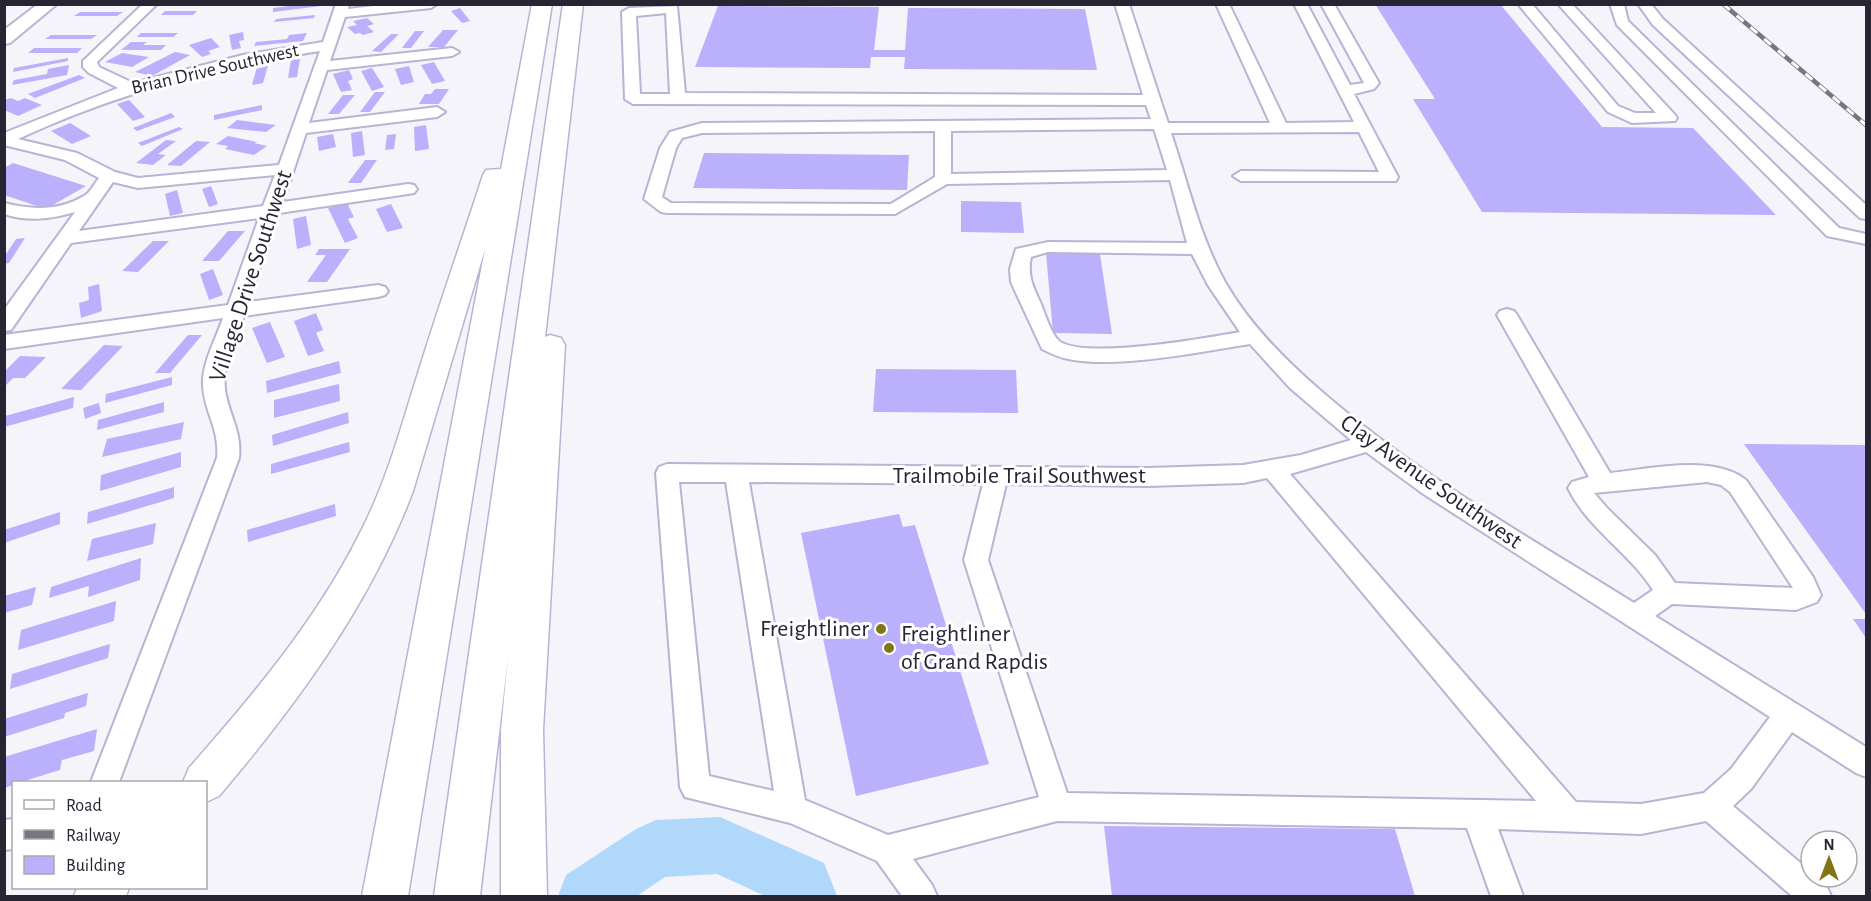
<svg xmlns="http://www.w3.org/2000/svg" width="1871" height="901" viewBox="0 0 1871 901" font-family="'Alegreya Sans',sans-serif">
<style>
.lines{fill:none;stroke-linecap:round;stroke-linejoin:round}
.river{fill:#b0d8fb;fill-rule:evenodd}
.building{fill:#bab0fc}
.minor-casing{stroke:#b7b4d4;stroke-width:4}
.major-casing{stroke:#b7b4d4;stroke-width:4}
.highway-casing{stroke:#b7b4d4;stroke-width:3}
.minor{fill:#fff;fill-rule:evenodd}
.major{fill:#fff;fill-rule:evenodd}
.highway{fill:#fff;fill-rule:evenodd}
.rail-casing{stroke:#777580;stroke-width:4.5}
.rail{stroke:#fff;stroke-width:3;stroke-dasharray:9;stroke-linecap:butt}
.poi-dot{fill:#817518;stroke:#fff;stroke-width:2}
.labels{text-anchor:middle;dominant-baseline:central;stroke-width:6;stroke-linejoin:round;paint-order:stroke}
.far-street-label{font-size:20px;fill:#272532;stroke:#fff}
.street-label{font-size:24px;fill:#272532;stroke:#fff}
.poi-label{font-size:24px;fill:#272532;stroke:#fff;text-anchor:end}
</style>
<rect width="100%" height="100%" fill="#f5f4fb"/>
<g class="lines">
<path class="river" d="M720 817 824 863 837 896H765L717 874 665 877 637 896H558L566 875 636 829 656 820Z"/>
</g>
<path class="building" d="M305 4 321 6 273 12V8Z
M1375 4H1500L1602 127 1693 128 1776 215 1482 212 1413 99H1435Z
M718 6 879 7 874 50H905L908 8 1085 9 1097 70 904 69 905 57H871L870 68 695 67Z
M460 8 470 21 462 23 451 11Z
M165 11H197L193 15H161Z
M80 12H123L117 16H74Z
M315 15 314 18 274 22 276 19Z
M367 18 374 24 367 26 374 32 363 35 360 33 355 34 347 27 357 25 353 21Z
M443 30H458L444 47H428Z
M415 31H424L411 48H402Z
M243 32 244 40 239 41 241 48 232 50 229 35Z
M141 33H178L173 37H137Z
M307 33 303 41 254 46 256 42 287 39 289 35Z
M391 34H399L381 52 372 51Z
M51 35H97L91 39H45Z
M211 38 220 47 208 51 211 54 202 57 189 45Z
M131 42H147L143 45H166L161 50H121Z
M34 48H82L77 53H28Z
M175 52 190 55 152 76 135 72Z
M122 53 149 57 132 67 105 62Z
M68 58V61L13 72 14 68Z
M300 59 297 77 288 78 291 60Z
M269 62 263 83 252 85 258 63Z
M434 62 445 81 432 84 421 65Z
M69 65 67 75 12 85 14 80 47 74 48 69Z
M409 66 414 82 401 85 395 69Z
M372 68 384 87 372 91 361 71Z
M349 70 353 79 348 81 352 90 341 92 333 74Z
M79 75 85 78 35 98 28 94Z
M435 89H449L439 104H419L425 94H431Z
M375 92H385L370 112H360Z
M343 95H355L339 114H328Z
M11 98 18 101 25 98 42 105 18 116 4 110V100Z
M129 100 145 117 133 121 117 104Z
M262 105V110L214 120V115Z
M171 113 175 117 137 131 133 128Z
M237 120 276 125 266 132 227 128Z
M70 123 91 136 72 144 51 131Z
M426 125 429 149 415 151 414 127Z
M179 127 183 129 142 146 138 143Z
M362 131 365 155 353 157 351 133Z
M333 134 336 147 319 151 317 137Z
M396 134 394 149 385 150 387 135Z
M228 136 257 142 254 143 267 146 254 155 225 149 228 146 216 144Z
M166 140 176 141 158 154 166 155 153 165 136 163Z
M196 141 210 142 181 166 167 165Z
M704 153 909 155 907 190 693 188Z
M365 160H377L361 183H348Z
M13 163 86 186 46 209 4 195V168Z
M211 186 218 204 209 207 202 189Z
M177 190 183 213 170 216 165 194Z
M961 201 1021 202 1024 233 961 232Z
M347 203 354 217 348 219 358 238 345 243 328 208Z
M391 204 403 228 387 232 376 209Z
M306 216 311 245 297 249 293 219Z
M228 231H245L219 261H202Z
M25 238 9 263 4 264V257L16 239Z
M153 241H169L138 272 122 271Z
M319 249H350L327 282H307L326 255H315Z
M1046 253 1100 254 1112 334 1053 333Z
M213 269 223 295 209 300 200 274Z
M99 284 102 311 81 318 79 303 89 300 88 287Z
M316 313 323 330 316 333 324 351 308 356 294 321Z
M270 322 285 357 267 363 252 328Z
M188 335H202L170 373H155Z
M104 345 123 346 81 390 61 389Z
M20 356 46 357 25 378H13L4 387V372Z
M339 361 341 373 267 393 266 381Z
M876 369 1016 370 1018 413 873 412Z
M172 377V385L105 403 106 394Z
M339 384 340 401 274 418V400Z
M74 397 73 408 4 427 5 416Z
M164 402V412L97 430 98 420Z
M99 403 101 413 85 419 83 408Z
M348 412 349 423 273 446 272 435Z
M184 422 181 439 102 457 107 439Z
M349 442 350 452 271 474V464Z
M1744 444 1866 445V614Z
M181 452V467L100 491 101 475Z
M174 487V498L87 524 88 512Z
M335 504 336 516 248 542 247 530Z
M60 512V524L4 543V530Z
M899 514 903 527 915 525 989 764 856 796 801 533Z
M156 523 153 544 87 561 92 539Z
M141 558 140 580 88 597 89 586 49 598 51 587Z
M36 587 32 605 4 613V596Z
M116 601 114 621 18 650 21 630Z
M1853 619H1866V638Z
M110 644 108 658 10 689 12 674Z
M88 693 86 706 65 713 64 718 4 737V719Z
M97 729 94 751 62 760 60 770 21 782H14V785L4 788V757Z
M1104 826 1395 829 1415 896H1112Z"/>
<g class="lines">
<g class="minor-casing">
<path id="minor" d="M143 4H157L97 62 99 67 133 83 243 55 323 42 336 4H349L348 9 390 4H437L431 8 345 17 330 61 452 48 459 52 452 56 327 70 309 123 437 107 445 112 437 117 306 133 283 202 408 184 414 185 417 189 414 193 408 194 279 213 248 302 378 285 385 287 388 291 385 295 378 297 244 316C236 338 222 365 225 389 228 414 242 430 239 458L119 782H91L217 458C220 429 204 412 203 385 202 363 216 339 223 318L4 349V335L228 305 259 218 71 243 11 330 4 331V310L75 212C50 219 29 222 4 214V203C32 210 59 211 84 196 90 193 95 183 99 178L65 160 4 145V133L118 88 89 73 83 67V61ZM320 51 279 165 138 178 115 172 77 153 18 139C115 94 214 67 320 51ZM275 175 263 206 79 231 113 182 138 188Z
M1115 4H1129L1168 123H1270L1216 4H1229L1286 123 1354 122 1294 4H1307L1350 85 1364 83 1321 4H1334L1379 83 1374 89 1354 94 1398 177 1396 181H1241L1233 176 1241 171 1379 172 1359 132 1171 133C1188 183 1199 235 1225 282 1249 324 1285 360 1321 391 1416 474 1527 536 1634 603L1653 590C1629 552 1588 529 1568 488L1572 482 1589 477 1497 315 1500 311 1507 309 1514 311 1517 315 1610 473C1650 469 1713 454 1746 480L1813 577 1821 595 1817 602 1796 610 1672 604 1655 616 1866 747V777L1856 773 1792 732 1751 789 1733 806 1811 872V877H1817L1826 885 1831 896H1792L1706 821 1641 834 1498 829 1523 896H1491L1467 828 1057 821 913 859 932 885 937 896H902L877 861 790 823 685 797 680 787 656 473 659 467 667 464 1148 468 1243 465 1301 455 1351 440 1290 388 1250 344C1199 352 1117 369 1068 359 1058 357 1050 353 1042 349L1011 282 1010 269 1016 249 1048 242 1187 243 1170 180 947 184 895 214 667 213 661 212 644 199 660 148 670 132 702 123 1151 119 1146 105 633 104 625 99 622 12 629 8 677 6 685 93 1143 95ZM666 13 670 94H640L636 16ZM1154 129 1167 170 951 174V131ZM935 131V177L891 204 671 203 662 197 676 148 682 138 702 133ZM1048 252 1192 254 1208 285 1240 332C1206 338 1085 360 1059 341 1051 334 1045 314 1041 304 1033 287 1027 275 1031 257ZM1366 452 1422 493 1770 717 1731 769 1704 793 1641 804 1576 802 1290 474ZM1267 478 1536 801 1067 793 988 560 1006 484 1148 486 1243 483ZM679 482H726L774 791 709 776ZM749 482 983 484 964 560 1039 797 888 835 805 800ZM1707 482 1721 485 1730 492 1793 588 1675 583 1655 555 1608 509 1594 493Z
M1518 4H1532L1618 106 1635 113H1656L1558 4H1572L1675 115 1677 118 1675 121 1632 123 1608 112Z
M1610 4H1624L1628 21 1839 228 1866 234V244L1827 236 1617 25Z
M1638 4H1651L1663 19 1866 205V219L1860 218 1653 25Z
M14 819V849L4 850V820Z"/>
</g>
<g class="major-casing">
<path id="major" d="M38 4H57L10 43 4 44V30Z"/>
</g>
<g class="highway-casing">
<path id="highway" d="M532 4H552L408 896H362L485 249 413 491C370 605 297 704 219 796L206 802V782H183L189 768C254 694 319 617 362 529 388 478 402 423 419 370 439 305 462 240 483 175L486 170 501 169Z
M563 4H583L545 337 550 335 561 338 565 345 543 730 547 896H501V730L508 657 480 896H434Z
M77 888H129L126 896H74Z"/>
</g>
<use href="#minor" class="minor"/>
<use href="#major" class="major"/>
<use href="#highway" class="highway"/>
<g class="rail-casing">
<path id="rail" d="M1723 4 1866 125"/>
</g>
<use href="#rail" class="rail"/>
</g>
<g class="poi-dot">
<circle cx="881" cy="629" r="6"/>
<circle cx="889" cy="648" r="6"/>
</g>
<g class="labels">
<g class="far-street-label">
<text transform="translate(215 69) rotate(-13)">Brian Drive Southwest</text>
</g>
<g class="street-label">
<text transform="translate(251 276) rotate(-72)">Village Drive Southwest</text>
<text x="1019" y="476">Trailmobile Trail Southwest</text>
<text transform="translate(1431 482) rotate(35)">Clay Avenue Southwest</text>
</g>
<g class="poi-label">
<text x="869" y="629">Freightliner</text>
<text x="901" y="634" text-anchor="start">Freightliner<tspan x="901" dy="28">of Grand Rapdis</tspan></text>
</g>
</g>
<rect width="1871" height="901" fill="none" stroke="#272532" stroke-width="12"/>
<rect x="12" y="781" width="195" height="108" fill="#ffffff" stroke="#a9a8ad" stroke-width="1.5"/>
<rect x="24" y="800" width="30" height="9" fill="#ffffff" stroke="#a9a8ad" stroke-width="1.5"/>
<text x="66" y="811" font-size="18" fill="#272532">Road</text>
<rect x="24" y="830" width="30" height="9" fill="#777580" stroke="#a9a8ad" stroke-width="1.5"/>
<text x="66" y="841" font-size="18" fill="#272532">Railway</text>
<rect x="24" y="856" width="30" height="18" fill="#bab0fc" stroke="#a9a8ad" stroke-width="1.5"/>
<text x="66" y="871" font-size="18" fill="#272532">Building</text>
<g transform="translate(1829 859)"><circle r="28" fill="#ffffff" stroke="#a9a8ad" stroke-width="1.5"/>
<path d="M0-4.5L10 22L0 15L-10 22Z" fill="#817518"/>
<text y="-9" font-size="16" font-weight="bold" text-anchor="middle" fill="#272532">N</text>
</g>
</svg>
